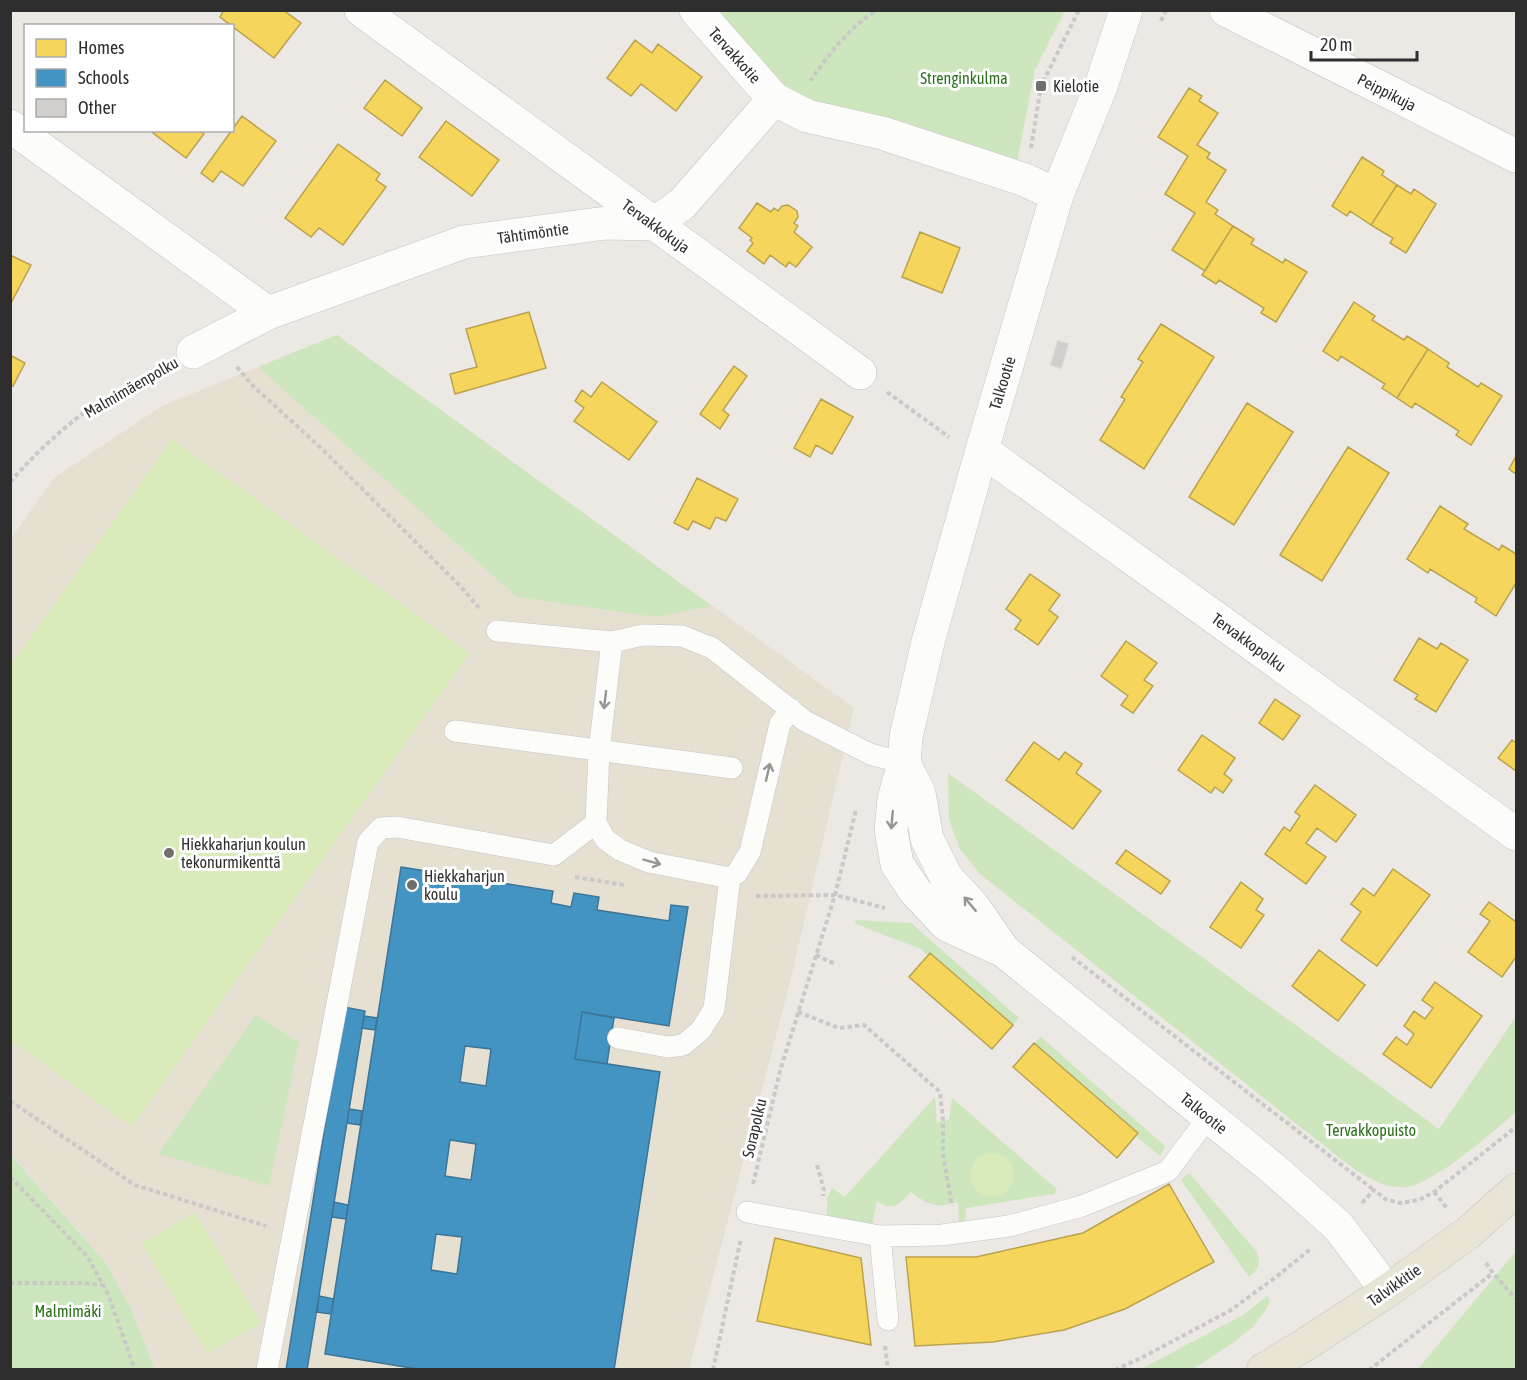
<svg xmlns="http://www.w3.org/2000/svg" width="1527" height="1380" viewBox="0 0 1527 1380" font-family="'Asap Condensed',sans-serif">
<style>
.education{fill:#e6e0d3}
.green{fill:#cee6be}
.pitch{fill:#d9eabb}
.homes{fill:#f6d55c;stroke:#baa34e;stroke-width:1.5}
.schools{fill:#4393c3;stroke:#3d7596;stroke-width:1.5;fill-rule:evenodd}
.building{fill:#d1cecb;stroke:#d7d4d0;stroke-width:1.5}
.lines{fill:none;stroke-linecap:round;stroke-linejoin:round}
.service-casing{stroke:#c5c4c5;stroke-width:22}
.minor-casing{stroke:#c5c4c5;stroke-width:34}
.tertiary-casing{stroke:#c5c4c5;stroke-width:34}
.primary-casing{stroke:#c6c5c4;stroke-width:34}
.path{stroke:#c9c9c8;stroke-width:4;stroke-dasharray:4.5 3;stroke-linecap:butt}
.service{stroke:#fcfcfb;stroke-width:21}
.minor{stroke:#fcfcfb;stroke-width:33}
.tertiary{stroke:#fcfcfb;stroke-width:33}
.primary{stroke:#e8e4d6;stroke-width:33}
.oneway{stroke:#959594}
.poi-dot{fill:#706f6e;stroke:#fff;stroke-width:2}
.labels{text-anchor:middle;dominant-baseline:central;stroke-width:6;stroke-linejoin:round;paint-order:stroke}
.street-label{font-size:16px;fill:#2e2e2e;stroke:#fff}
.park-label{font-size:16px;fill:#2c6e1b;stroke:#fff}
.poi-label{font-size:16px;fill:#2e2e2e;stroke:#fff;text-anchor:start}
</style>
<rect width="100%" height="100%" fill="#ece8e4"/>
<path class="education" d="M337 335 854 708 790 982 689 1369H155L130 1307 106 1263 11 1154 10 540 54 478 162 406Z"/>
<path class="green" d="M710 11H1065L1035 70 1016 167 786 94Z
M337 335 712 606 656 617 517 597 258 367Z
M948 773 1439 1129 1516 1017V1112C1494 1131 1433 1185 1405 1187 1382 1189 1364 1175 1346 1163L980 874 960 849 949 820Z
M855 920 911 923 1019 1018 1013 1025 931 953 928 956 921 949 856 924Z
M256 1015 299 1042 269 1186 158 1154Z
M1041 1037 1165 1146 1160 1156 1136 1136 1138 1133 1034 1043Z
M935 1097 937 1123 943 1120H949L952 1098 1057 1189 1054 1194 966 1208 965 1223 959 1224 958 1202C937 1209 928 1205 911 1192 898 1205 894 1212 877 1201L872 1226 827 1217V1198L832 1188 845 1197Z
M10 1154 106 1263 130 1307 155 1369H11Z
M1189 1173 1257 1252C1261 1265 1259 1268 1249 1277L1181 1180Z
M1516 1251V1369H1418Z
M1267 1296 1270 1300 1267 1308 1253 1327 1233 1343 1193 1369H1141L1243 1315Z"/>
<path class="pitch" d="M172 439 470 653 132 1127 11 1041V665Z
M970 1175a22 22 0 1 1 44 0a22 22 0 1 1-44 0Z
M195 1212 261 1323 207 1354 142 1243Z"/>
<path class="homes" d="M224 10H283L301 23 274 58 220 17Z
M635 40 652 53 658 44 702 77 676 111 641 84 631 96 607 78Z
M385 80 422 108 402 136 364 108Z
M1189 88 1202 96 1199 101 1218 113 1197 145 1210 153 1207 158 1226 170 1206 202 1218 210 1215 214 1233 226 1205 271 1172 250 1195 213 1165 194 1188 156 1158 137Z
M242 116 276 141 243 186 221 171 213 182 201 173Z
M446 121 499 160 472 196 419 157Z
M155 130H199L204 134 186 158 153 133Z
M338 144 380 174 376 180 386 187 343 245 319 228 311 237 285 218Z
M1362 157 1384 171 1382 175 1397 185 1371 225 1350 211 1347 216 1332 206Z
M1397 185 1411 194 1414 189 1436 204 1406 253 1390 243 1393 238 1371 225Z
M757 203 771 212 774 208 778 211 782 206 788 205 797 211 798 217 794 223 798 226 794 232 812 247 796 267 789 262 786 267 770 255 764 264 747 251 753 243 750 240 752 238 739 228Z
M1233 226 1254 239 1251 244 1283 263 1285 259 1307 272 1276 322 1261 313 1264 308 1219 280 1216 284 1202 275Z
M920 232 960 248 942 293 902 277Z
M10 255 31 265 10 305Z
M1354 302 1375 316 1372 320 1404 340 1407 336 1428 349 1397 398 1382 388 1385 384 1341 356 1338 361 1323 351Z
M529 312 546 368 455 394 450 374 477 367 466 329Z
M1161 324 1214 357 1144 469 1100 440 1125 399 1121 397 1143 362 1138 359Z
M1428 349 1449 363 1447 367 1478 387 1481 383 1502 396 1471 445 1456 435 1459 431 1415 403 1412 408 1397 398Z
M10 355 25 363 13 386 10 385Z
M734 366 747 376 723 410 729 415 720 429 700 414Z
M602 382 657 422 629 460 574 421 584 408 575 401 582 390 591 397Z
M821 399 853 417 832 454 816 445 810 457 794 448Z
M1247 403 1293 432 1234 525 1189 497Z
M1348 447 1389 473 1322 581 1280 555Z
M1516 456V474L1509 469Z
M697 478 738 499 726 521 716 517 710 529 693 521 688 530 674 523Z
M1440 506 1468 524 1464 529 1499 550 1502 545 1516 554V583L1496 616 1475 602 1477 598 1430 569 1428 573 1407 559Z
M1030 574 1060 595 1049 610 1058 617 1038 645 1015 629 1021 620 1006 609Z
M1419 638 1437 649 1441 643 1468 660 1436 712 1415 699 1418 695 1394 680Z
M1126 641 1157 663 1144 680 1153 686 1133 713 1121 705 1128 696 1101 676Z
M1275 699 1300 716 1283 740 1259 723Z
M1202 735 1235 758 1224 774 1232 780 1223 793 1215 787 1211 793 1178 770Z
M1512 740 1516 743V771L1498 758Z
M1034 742 1059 760 1065 752 1082 764 1076 773 1101 791 1073 829 1006 780Z
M1315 785 1356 815 1336 842 1317 828 1306 843 1326 857 1306 884 1265 854 1284 827 1290 831 1300 816 1295 812Z
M1126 850 1170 881 1161 894 1116 863Z
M1393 869 1430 895 1377 966 1341 940 1361 912 1351 904 1363 888 1374 896Z
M1241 882 1263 899 1256 910 1264 915 1241 948 1210 927Z
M1489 902 1516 922V957L1502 977 1468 952 1490 921 1480 914Z
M1319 950 1365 985 1338 1021 1292 986Z
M930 953 1013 1025 992 1049 909 977Z
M1435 982 1482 1016 1431 1088 1383 1054 1396 1037 1407 1045 1414 1034 1404 1026 1414 1011 1425 1019 1433 1008 1422 1000Z
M1034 1043 1138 1133 1117 1158 1013 1067Z
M1169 1184 1214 1262 1125 1309 1064 1330 993 1342 915 1346 906 1257H976L1083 1233Z
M775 1238 861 1258 871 1345 757 1321Z"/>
<path class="schools" d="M401 867 553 891 551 903 571 907 574 893 599 897 597 910 669 921 671 905 688 907 669 1026 582 1012 575 1059 660 1072 614 1370H423L325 1354ZM465 1046 491 1049 486 1086 460 1082ZM450 1140 476 1144 471 1180 445 1176ZM436 1234 462 1237 457 1274 431 1270Z
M344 1007 365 1011 307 1370H286Z
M582 1012 614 1018 607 1064 575 1059Z
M364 1016 377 1018 375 1030 362 1028Z
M349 1109 362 1111 360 1125 347 1123Z
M334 1202 348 1205 346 1219 332 1217Z
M319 1296 334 1299 331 1314 317 1312Z"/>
<path class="building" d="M1058 341 1068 344 1061 368 1051 365Z"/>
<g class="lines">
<g class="service-casing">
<path id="service" d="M497 631 612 642 643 635 682 636 712 648 805 721 870 754 904 763
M612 642 599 751 596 823 605 839 620 850 649 862 730 878 737 873 750 852 780 724 791 709
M455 731 732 768
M618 1038 668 1047 683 1045 701 1030 714 1009 730 878
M747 1212 880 1236 942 1235 1009 1226 1082 1206 1168 1171 1209 1116
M880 1236 888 1320
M267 1370 368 842 381 828 397 827 554 855 596 823"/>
</g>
<g class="minor-casing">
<path id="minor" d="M361 10 860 373
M696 10 774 99
M1226 10 1516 156
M10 126 268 313 464 242 606 223 654 224 682 204 774 99 807 116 882 133 1025 180 1057 195
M193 352 268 313
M982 450 1516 834"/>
</g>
<g class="tertiary-casing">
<path id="tertiary" d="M1126 10 1101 86 1057 195 982 450 928 642 906 737 904 763 894 799 891 830 897 864 915 891 947 925 1004 951 1271 1167 1338 1226 1387 1291
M904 763 919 793 927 839 946 877 973 906 1004 951"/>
</g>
<g class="primary-casing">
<path id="primary" d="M1263 1370 1306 1344 1387 1291 1468 1233 1516 1190"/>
</g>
<path class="path" d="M1161 21 1166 10
M810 81C828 56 850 26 877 10
M1031 148 1041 86 1079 10
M237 367 252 385 321 448 462 588 480 609
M887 392 949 437
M10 482C35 454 62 428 93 406 114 392 141 380 163 368
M575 877 624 885
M756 896 835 895 885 908
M816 955 835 964
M1072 957 1374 1190
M798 1012 839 1028 864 1025 940 1092 943 1120V1154L952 1206
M10 1101 135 1185 266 1226
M817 1165 824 1190 823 1196
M10 1177 87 1256 108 1294 135 1370
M753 1184 780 1071 835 895 856 810
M1434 1192 1447 1208
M1362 1203 1374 1190 1385 1199 1400 1203 1419 1200 1434 1192 1516 1127
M1486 1263 1493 1273 1516 1299
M10 1283H83L103 1285
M885 1346 888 1370
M713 1370 741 1238
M1115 1370 1147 1355 1231 1310 1276 1277 1312 1248
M1369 1370 1493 1273"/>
<use href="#service" class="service"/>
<use href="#minor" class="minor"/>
<use href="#tertiary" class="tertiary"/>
<use href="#primary" class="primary"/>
</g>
<defs><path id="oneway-shaft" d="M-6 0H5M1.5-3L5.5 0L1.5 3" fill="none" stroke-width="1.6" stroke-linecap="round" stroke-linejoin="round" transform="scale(1.5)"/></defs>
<g class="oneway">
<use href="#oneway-shaft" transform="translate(605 700) rotate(97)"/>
<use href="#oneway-shaft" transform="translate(768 772) rotate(-77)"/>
<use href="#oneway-shaft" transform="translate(892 820) rotate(95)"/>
<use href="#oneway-shaft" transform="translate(652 862) rotate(15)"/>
<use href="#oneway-shaft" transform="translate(970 904) rotate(-130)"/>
</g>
<g class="poi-dot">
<rect x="1035" y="80" width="12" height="12" rx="3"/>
<circle cx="169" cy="853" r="6"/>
<circle cx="412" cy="885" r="6"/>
</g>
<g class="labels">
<g class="street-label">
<text transform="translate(735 55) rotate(48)">Tervakkotie</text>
<text transform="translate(1387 92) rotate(27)">Peippikuja</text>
<text transform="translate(656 226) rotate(36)">Tervakkokuja</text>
<text transform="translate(533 233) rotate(-8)">Tähtimöntie</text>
<text transform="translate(1002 383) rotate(-73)">Talkootie</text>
<text transform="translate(131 387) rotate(-30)">Malmimäenpolku</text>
<text transform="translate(1249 642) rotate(36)">Tervakkopolku</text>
<text transform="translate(1204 1113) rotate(39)">Talkootie</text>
<text transform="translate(754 1128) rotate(-77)">Sorapolku</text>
<text transform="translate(1394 1285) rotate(-35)">Talvikkitie</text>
</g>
<g class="park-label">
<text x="964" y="78">Strenginkulma</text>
<text x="1371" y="1130">Tervakkopuisto</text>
<text x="68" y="1311">Malmimäki</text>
</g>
<g class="poi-label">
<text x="1053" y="86">Kielotie</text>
<text x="181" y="844">Hiekkaharjun koulun<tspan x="181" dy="18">tekonurmikenttä</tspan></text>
<text x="424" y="876">Hiekkaharjun<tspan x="424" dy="18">koulu</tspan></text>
</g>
</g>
<rect width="1527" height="1380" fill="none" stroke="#2e2e2e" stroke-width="24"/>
<rect x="24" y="24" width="210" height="108" fill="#ffffff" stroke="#ababab" stroke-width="1.5"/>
<rect x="36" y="39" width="30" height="18" fill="#f6d55c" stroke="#ababab" stroke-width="1.5"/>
<text x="78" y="54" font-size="18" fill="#2e2e2e">Homes</text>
<rect x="36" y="69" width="30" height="18" fill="#4393c3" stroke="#ababab" stroke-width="1.5"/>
<text x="78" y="84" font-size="18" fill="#2e2e2e">Schools</text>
<rect x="36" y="99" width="30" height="18" fill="#d1cecb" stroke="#ababab" stroke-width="1.5"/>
<text x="78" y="114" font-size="18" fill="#2e2e2e">Other</text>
<path d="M1311 51v9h106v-9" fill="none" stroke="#2e2e2e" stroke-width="3"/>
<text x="1320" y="51" font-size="18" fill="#2e2e2e" stroke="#ffffff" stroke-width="4.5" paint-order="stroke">20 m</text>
</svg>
